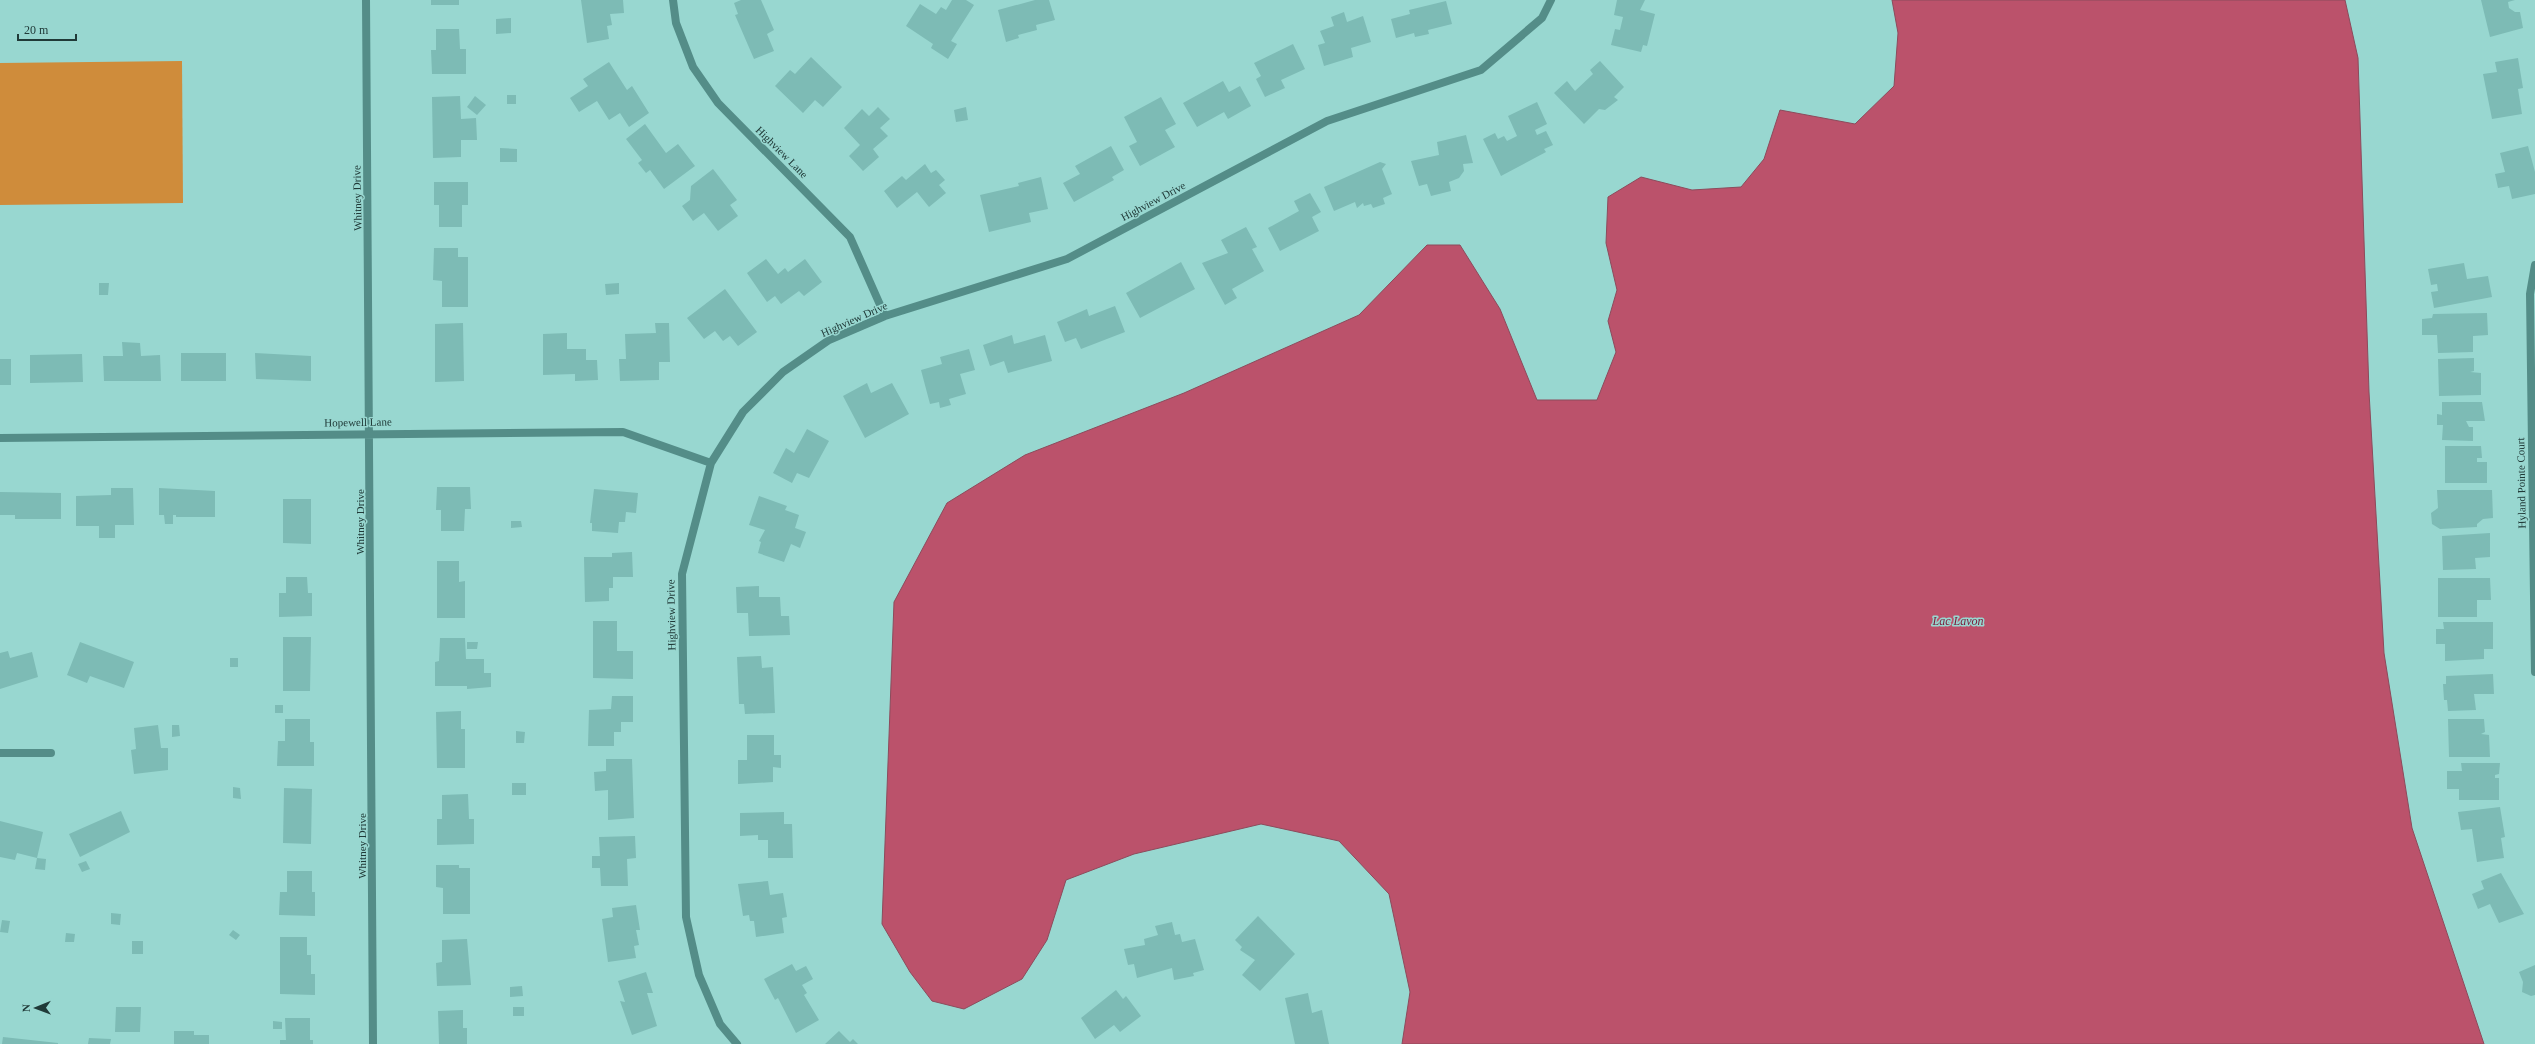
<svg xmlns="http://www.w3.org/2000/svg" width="2535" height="1044" viewBox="0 0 2535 1044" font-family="Georgia,serif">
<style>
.green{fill:#cf8c3b}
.water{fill:#bb526b;stroke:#8c4b5c}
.building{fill:#7dbbb5}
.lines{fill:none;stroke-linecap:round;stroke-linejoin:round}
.minor{stroke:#548d88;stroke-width:8}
.labels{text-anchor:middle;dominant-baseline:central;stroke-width:3;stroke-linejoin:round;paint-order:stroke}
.street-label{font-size:11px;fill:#203a38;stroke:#98d7d0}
.water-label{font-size:12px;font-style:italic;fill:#7b1837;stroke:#98d7d0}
</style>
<rect width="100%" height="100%" fill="#98d7d0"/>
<path class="green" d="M182 61 183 203 0 205V63Z"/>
<path class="water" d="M1892 0H2345L2358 58 2369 392 2384 653 2412 828 2484 1044H1402L1410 992 1389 894 1339 841 1261 824 1134 854 1066 880 1047 940 1022 979 964 1009 932 1001 910 972 882 924 894 602 947 503 1025 455 1184 393 1359 315 1427 245H1460L1500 309 1537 400H1597L1616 352 1608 321 1617 290 1606 243 1608 197 1641 177 1692 190 1741 187 1764 159 1780 110 1855 124 1894 86 1898 33Z"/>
<path class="building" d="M431 0H459V5H431Z
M581 0H623L624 13 610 14 612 25 607 26 609 39 587 43Z
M741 0H761L774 30 767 34 774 51 754 59 735 15 738 14 734 3Z
M952 0H966L974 5 951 41 957 44 948 59 931 48 933 44 906 26 920 4 936 14 941 7 946 10Z
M1035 0H1049L1055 20 1036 25 1037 30 1018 35 1019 38 1006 42 998 10Z
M1617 0H1645L1640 10 1655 14 1647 46 1643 45 1641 52 1611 45 1615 29 1620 30 1623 17 1614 15Z
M2481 0H2515L2508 2 2509 8 2515 12H2520L2523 28 2490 37Z
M1446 1 1452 24 1428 30 1429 34 1415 37 1414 33 1396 38 1391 19 1410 14 1409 10Z
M1344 12 1347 22 1363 16 1371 42 1351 48 1353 57 1324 66 1318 45 1325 43 1320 31 1334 26 1331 17Z
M511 18V33L496 34V19Z
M436 29H459L460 49H466V74H432L431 50H436Z
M1293 44 1305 69 1281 80 1285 88 1265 97 1256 79 1261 76 1254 63Z
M811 57 842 87 823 107 815 100 803 113 775 86 790 70 795 74Z
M2518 58 2523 88 2518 89 2522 114 2492 119 2483 74 2497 72 2495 62Z
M1600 61 1624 87 1614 97 1618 100 1605 110 1599 109 1584 124 1554 93 1567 81 1575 91 1593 74 1590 70Z
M609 62 627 90 632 86 649 113 629 127 620 113 609 120 597 101 579 112 570 98 588 86 583 79Z
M1223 81 1229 92 1240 86 1251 106 1228 119 1224 112 1197 127 1183 103Z
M507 95H516V104H507Z
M460 96 461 119 476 118 477 140H461V157L433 158 432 97Z
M475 96 486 105 477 115 467 107Z
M1161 97 1176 124 1165 130 1175 147 1140 166 1129 146 1137 142 1124 117Z
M1537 102 1547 124 1535 130 1537 135 1546 131 1553 145 1544 149 1546 152 1501 176 1483 139 1495 133 1498 139 1504 136 1507 141 1517 136 1508 116Z
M878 107 890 119 880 128 888 136 873 149 879 157 863 171 849 156 860 145 844 128 862 109 869 116Z
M966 107 968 120 956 122 954 110Z
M645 124 666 153 678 144 695 166 664 189 650 170 646 173 638 163 642 160 626 139Z
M1466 135 1473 163 1463 164 1464 171 1459 178 1449 182 1451 191 1431 196 1427 184 1419 186 1411 161 1439 155 1437 142Z
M1111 146 1124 170 1112 177 1114 180 1074 202 1063 183 1080 174 1075 166Z
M2528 146 2535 172V194L2512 199 2509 186 2498 188 2495 174 2505 172 2500 153Z
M500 148 517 149V162H500Z
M1380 162 1386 164 1382 169 1392 194 1383 198 1385 204 1373 208 1371 204 1364 206 1363 203 1357 208 1355 202 1334 211 1324 187Z
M925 164 931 173 936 170 945 180 939 185 946 193 929 207 917 192 897 208 884 191 902 176 906 180Z
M713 169 737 200 730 205 738 216 718 231 704 213 693 221 682 206 690 200 691 186Z
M1041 177 1048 209 1029 213 1031 222 989 232 980 195 1019 186 1018 183Z
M434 182H468V205H462V227H439V205H434Z
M1310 193 1321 212 1312 217 1319 231 1280 251 1268 228 1299 211 1294 201Z
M1246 227 1257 247 1252 249 1264 271 1232 289 1237 298 1225 305 1202 263 1228 253 1221 240Z
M434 248H458V257H468V307H442V281L433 280Z
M766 259 778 274 785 268 788 272 805 259 822 282 804 296 799 291 781 304 775 296 767 302 747 273Z
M1181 262 1195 289 1140 318 1126 293Z
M2464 263 2467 279 2488 276 2492 297 2434 308 2431 292 2438 291 2437 284 2431 285 2428 269Z
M99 283H109L108 295H99Z
M619 283V294L606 295 605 284Z
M725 289 757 332 738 346 730 336 723 341 715 331 704 339 687 318Z
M1115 306 1125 332 1081 349 1076 338 1065 342 1057 322 1087 309 1089 316Z
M2487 313 2488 335 2473 336V352L2438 353 2437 335H2422V319L2432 318 2433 314Z
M463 323 464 381 435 382V324Z
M655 323H669L670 362H659V380L620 381 619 359H626L625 334 656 333Z
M567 333V349H586V360H597L598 380 575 381V374L543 375V334Z
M1012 335 1014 344 1045 335 1052 361 1008 373 1004 361 990 366 983 345Z
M122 342 140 343 141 356 160 355 161 381H104L103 356H123Z
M969 349 975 370 960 374 966 394 949 399 951 405 940 408 939 402 930 404 921 370 942 364 940 357Z
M181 353H226V381H181Z
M255 353 311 356V381L256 379Z
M82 354 83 382 30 383V355Z
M2474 358V371L2470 372 2481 373V395L2439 396 2438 359Z
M0 359H11V385H0Z
M867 383 871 393 892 383 909 414 865 438 843 396Z
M2442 402H2482L2485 421H2466L2469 427H2473V441L2442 440 2443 425H2437V414L2442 415Z
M807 429 829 441 809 478 797 473 792 483 773 473 786 448 794 453Z
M2445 446H2481L2482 458H2477V462H2487V483H2445Z
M437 487H470L471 509H465L464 531H441V510H436Z
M111 488H133L134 525H115V538H99V526H76V496L111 495Z
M159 488 215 491V517H176V515H173V524H165L164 515H159Z
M594 489 638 493 636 513 626 512 625 522H619L618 533 592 531V523H590Z
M2437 490H2492L2493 518 2483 519 2477 524V527L2440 529 2432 524 2431 513 2438 508Z
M0 492 61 493V519H15V515H0Z
M759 496 787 506 785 510 799 515 795 528 806 532 800 548 791 544 784 562 758 553 761 542 759 541 765 530 749 525Z
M283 499H311V544L283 543Z
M511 521H521L522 527 511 528Z
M2490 533V557L2475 558 2476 569 2443 570 2442 536Z
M632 552 633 577H613V588H609V601L585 602 584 557H612V553Z
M437 561H459V582L465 581V618H437Z
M286 577H307L308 593H312V616L279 617V593H286Z
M2438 578H2490L2491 600H2477V617H2438Z
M759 586V597H780L781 616H789L790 635 749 636 748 613H737L736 587Z
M593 621H617V651H633V679L593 678Z
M2443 622H2493V649H2484V659L2445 661V644H2436V629H2444Z
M283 637H311L310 691H283Z
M440 638H465L466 659H484V673H491V687L467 689V686H435V662L439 661Z
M80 642 134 662 124 688 90 676 87 683 67 675Z
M467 642H478L477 649H467Z
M8 651 10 658 32 652 38 677 0 689V653Z
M761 656 762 668 773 667 775 713 745 714 744 704H739L737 657Z
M230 658H238V667H230Z
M2493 674 2494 694H2474L2476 710 2448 711 2447 700H2444L2443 684H2446V676Z
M612 696H633V722H621V732H614V746H588L589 710 611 709Z
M275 705H283V713H275Z
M461 711V729H465V768H437L436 712Z
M285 719H310V742H314V766H277L278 741H285Z
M2448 719H2484L2485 732 2481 734 2489 735 2490 757H2449Z
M158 725 161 748H168V770L134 774 131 750 136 749 134 728Z
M172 725H179L180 736 172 737Z
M516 731 525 732 524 743H516Z
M747 735H774V755H781V768L773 767V782L738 784V760H747Z
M606 759H632L634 818 608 820V790L595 791 594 772 606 771Z
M2461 763H2500L2499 774 2495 775V778H2499V800H2459V789H2447V771H2462Z
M512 783H526V795H512Z
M233 787 240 788 241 799 233 798Z
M284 788 312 789 311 844 283 843Z
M468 794 469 819H474V844L437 845V819H442V795Z
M2500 807 2505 837 2501 838 2504 858 2477 862 2472 829 2461 830 2458 812Z
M121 811 130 832 80 857 69 834Z
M784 812V824H792L793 858H768V840H758V835L740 836V813Z
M0 821 43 832 37 858 46 859 45 870 35 869 37 858 17 853 15 860 0 857Z
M635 836 636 858 627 859 628 886H601L600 868H592V856H600L599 837Z
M86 861 90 869 82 872 78 864Z
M436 865H459V868H470V914H443V888L436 887Z
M287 871H312V892H315V916L279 915 280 892H287Z
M2501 873 2524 914 2499 923 2490 904 2478 909 2472 894 2484 889 2481 881Z
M768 881 770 895 783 893 787 917 782 918 784 933 756 937 754 921H750L749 915 743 916 738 884Z
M636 905 640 930H636L639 945 634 946 636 958 608 962 602 919 613 917 612 908Z
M111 913 121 914 120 925 111 924Z
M1258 916 1295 954 1260 991 1242 975 1255 960 1240 950 1242 947 1235 940Z
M2 920 10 921 8 933 0 932Z
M1172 922 1175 935 1180 934 1182 942 1195 939 1204 970 1193 973 1194 976 1174 980 1172 968 1137 978 1134 964 1128 965 1124 949 1145 945 1144 939 1158 935 1155 926Z
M233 930 240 935 236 940 229 935Z
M66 933 75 934 74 942H65Z
M280 937H307V955H311V974H315V995L280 994Z
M467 939 471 985 437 986 436 963 442 962V940Z
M132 941H143V954H132Z
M792 964 796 971 806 966 813 979 802 985 807 993 804 995 819 1020 796 1033 778 998 775 1000 764 979Z
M2535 965V995L2531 996 2522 992 2523 982 2519 972Z
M646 972 653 993H647L657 1026 632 1035 620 1001 625 1002 618 981Z
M522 986 523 996 510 997V987Z
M1116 990 1123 999 1126 996 1141 1016 1120 1032 1114 1025 1095 1039 1081 1018Z
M1308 993 1312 1013 1322 1010 1329 1044H1295L1285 998Z
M116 1007H141L140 1032H115Z
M513 1007H524V1016H513Z
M463 1010V1028H467V1044H439L438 1011Z
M285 1018H310V1040H313V1044H280V1040H286Z
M273 1021 282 1022V1029H273Z
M174 1031H194V1035H209V1044H174Z
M839 1031 850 1042 853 1039 858 1044H825Z
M3 1037 58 1043V1044H2Z
M89 1038 111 1039 110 1044H88Z"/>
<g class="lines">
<path class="minor" d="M366 0 373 1044
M673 0 676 23 693 67 718 103 850 237 885 316
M2535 265 2530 294 2535 672
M0 438 623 432 711 463
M0 753H51
M737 1044 720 1024 699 975 686 917 682 574 711 463 743 412 783 372 829 340 885 316 1067 259 1327 121 1481 70 1542 18 1551 0"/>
</g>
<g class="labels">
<g class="street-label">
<text transform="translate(782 152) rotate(45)">Highview Lane</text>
<text transform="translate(357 198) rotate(-91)">Whitney Drive</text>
<text transform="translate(1153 201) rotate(-28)">Highview Drive</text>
<text transform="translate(854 319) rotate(-24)">Highview Drive</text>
<text transform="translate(358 422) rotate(-1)">Hopewell Lane</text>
<text transform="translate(2521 483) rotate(-91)">Hyland Pointe Court</text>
<text transform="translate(360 522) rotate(-90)">Whitney Drive</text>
<text transform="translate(671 615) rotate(-91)">Highview Drive</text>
<text transform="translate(362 846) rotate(-90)">Whitney Drive</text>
</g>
<g class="water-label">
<text x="1958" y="621">Lac Lavon</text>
</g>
</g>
<g transform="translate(36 1008) rotate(269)" stroke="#98d7d0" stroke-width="3" paint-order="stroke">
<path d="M0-3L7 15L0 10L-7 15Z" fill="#203a38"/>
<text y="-6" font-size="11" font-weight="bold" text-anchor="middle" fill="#203a38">N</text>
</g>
<path d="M18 34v6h58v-6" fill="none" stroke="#203a38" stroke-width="2"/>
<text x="24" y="34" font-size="12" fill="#203a38" stroke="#98d7d0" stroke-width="3" paint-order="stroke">20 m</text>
</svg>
